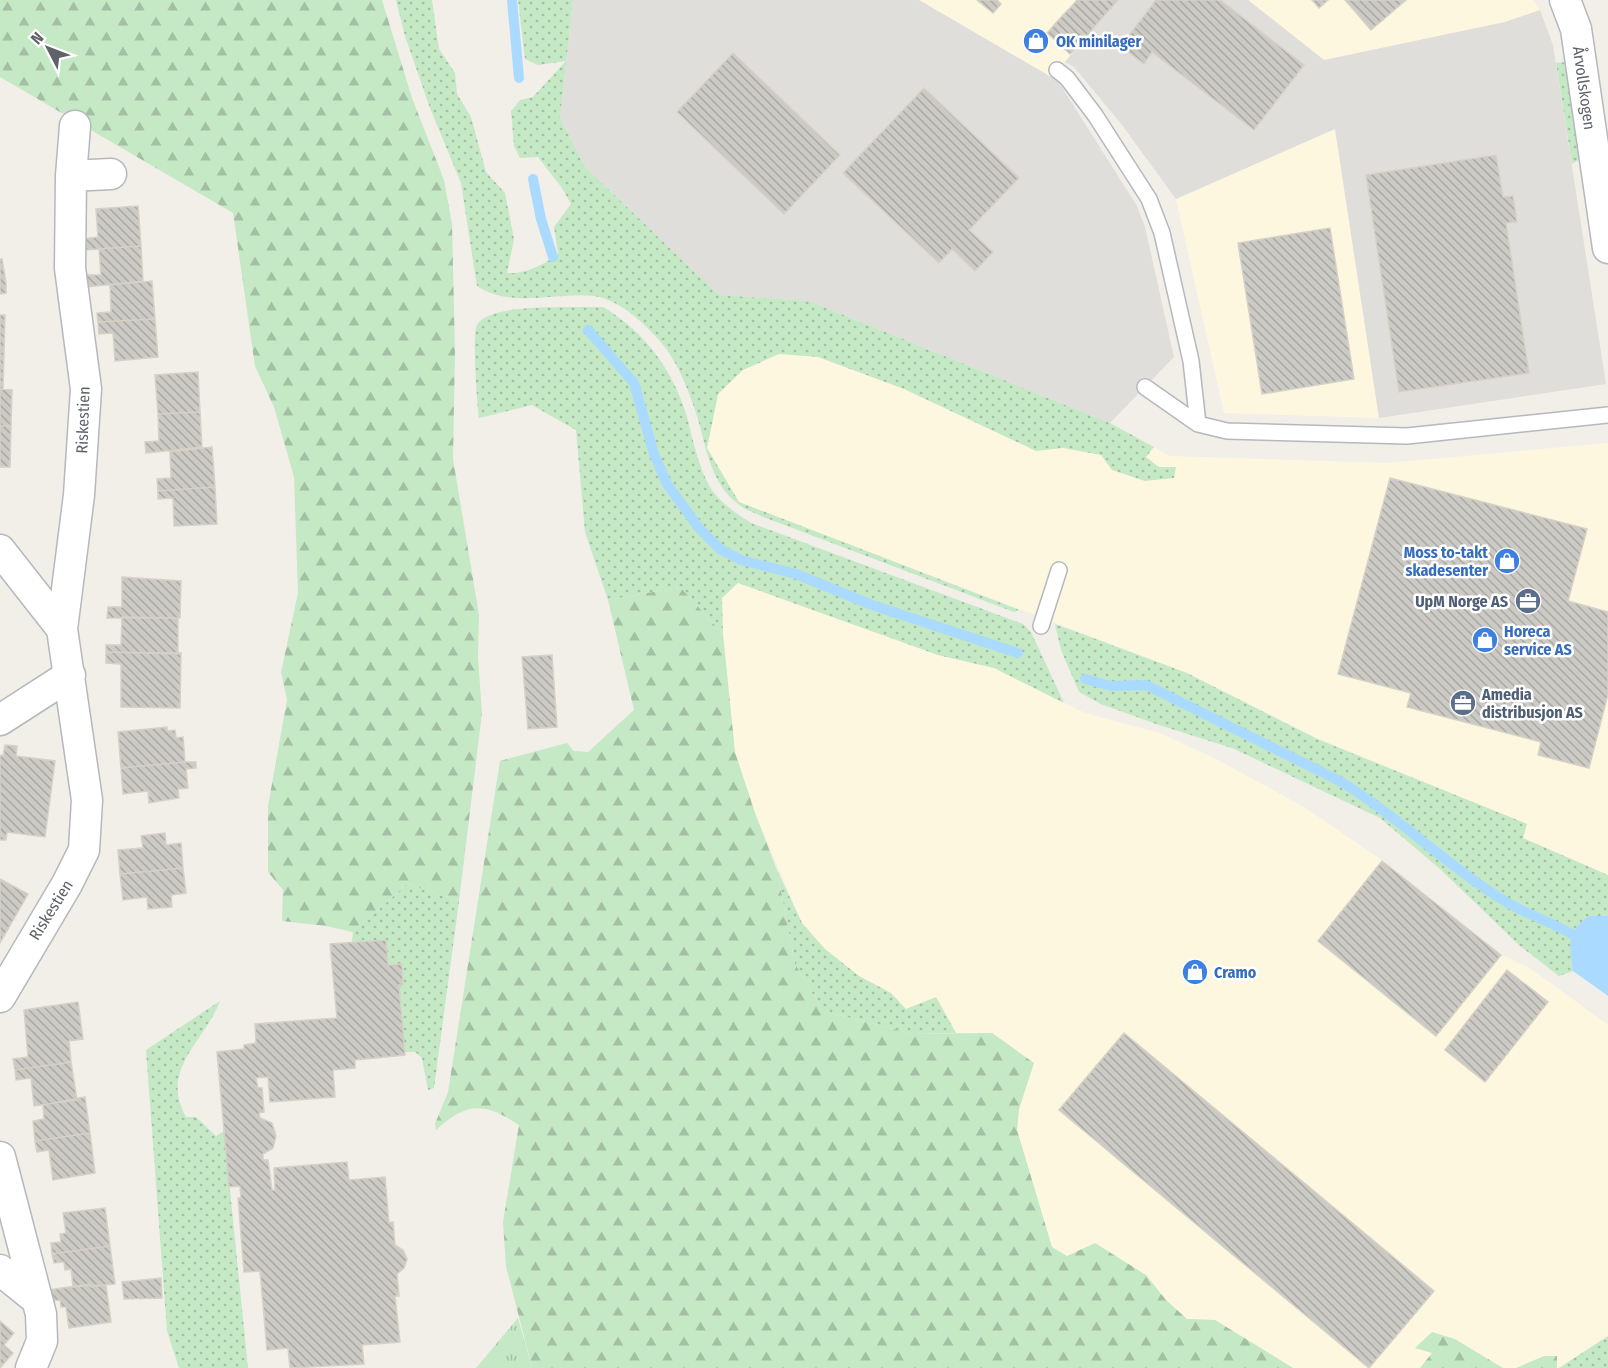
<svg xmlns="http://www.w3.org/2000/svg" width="1608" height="1368" viewBox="0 0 1608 1368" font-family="'Fira Sans Condensed',sans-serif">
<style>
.commercial{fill:#fef7e0}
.industrial{fill:#e0deda}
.grass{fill:url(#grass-dots)}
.forest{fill:url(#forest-firs)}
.park{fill:url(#park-tufts)}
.water{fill:#aadaff}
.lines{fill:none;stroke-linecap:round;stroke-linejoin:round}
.stream{stroke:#aadaff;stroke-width:10}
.building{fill:url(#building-back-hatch);stroke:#d6d1c6;stroke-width:1.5}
.service-casing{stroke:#b5b8bc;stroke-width:18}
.minor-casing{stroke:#b5b8bc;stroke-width:33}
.service{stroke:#fff;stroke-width:15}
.minor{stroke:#fff;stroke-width:30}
.labels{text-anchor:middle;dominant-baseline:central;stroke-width:5;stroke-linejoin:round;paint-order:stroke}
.shop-label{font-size:16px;font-weight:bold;fill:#366cbe;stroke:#fff;text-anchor:start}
.street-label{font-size:16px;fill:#5f6368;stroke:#fff}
.service-label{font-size:16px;font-weight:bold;fill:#4e5e75;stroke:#fff;text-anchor:end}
</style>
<defs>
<pattern id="grass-dots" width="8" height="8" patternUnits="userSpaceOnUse" patternTransform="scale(1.5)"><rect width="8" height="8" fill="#c5e8c5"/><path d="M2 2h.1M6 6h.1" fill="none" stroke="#a3c0a4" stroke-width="1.8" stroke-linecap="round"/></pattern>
<pattern id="forest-firs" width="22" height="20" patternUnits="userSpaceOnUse" patternTransform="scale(1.5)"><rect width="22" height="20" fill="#c5e8c5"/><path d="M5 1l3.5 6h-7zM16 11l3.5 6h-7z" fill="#a3c0a4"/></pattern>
<pattern id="park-tufts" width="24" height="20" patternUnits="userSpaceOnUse" patternTransform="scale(1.5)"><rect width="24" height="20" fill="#c5e8c5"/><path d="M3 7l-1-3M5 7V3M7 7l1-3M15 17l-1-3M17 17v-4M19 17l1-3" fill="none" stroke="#a3c0a4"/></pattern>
<pattern id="building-back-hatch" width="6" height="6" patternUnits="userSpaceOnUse" patternTransform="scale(1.5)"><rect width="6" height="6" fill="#cccac5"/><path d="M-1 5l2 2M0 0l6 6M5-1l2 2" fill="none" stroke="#a9a8a4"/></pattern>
</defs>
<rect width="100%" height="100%" fill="#f1efe8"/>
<path class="commercial" d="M919 0H1118L1051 77Z
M1248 0H1533L1540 10 1505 22 1324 60Z
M1335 129 1379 418 1224 413 1176 199Z
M739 296 1110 423 1170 456 1387 463 1608 443V875L1523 838 1527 824 1317 738 1187 673 739 502 707 448Z
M737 582 938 655 994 668 1085 713 1160 733 1214 758 1304 807 1383 861 1501 955 1530 968 1608 1025V1336L1559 1368H1293L1215 1320 1187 1319 1166 1300 1146 1275 1067 1256 1052 1247 1017 1130 1019 1109 1034 1063 992 1033H956L936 997 906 1009 891 993 859 976 825 949 802 923 755 813 735 752 723 634 722 598Z"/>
<path class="industrial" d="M573 0H919L1058 81 1137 206 1145 227 1174 357 1110 423 809 301 719 295 585 167 560 118Z
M1118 0H1248L1324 60 1505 22 1540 10 1553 45 1606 384 1379 418 1335 129 1176 199 1122 125 1074 67 1065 62Z"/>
<path class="grass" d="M396 0H432L439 49 455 73 457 94 471 117 486 172 505 193 514 239 507 273C524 275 546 264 558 253L554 227 571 204 562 188 538 157 520 158 514 146 511 111 520 100 533 97 566 61 538 65 525 59 518 0H573L560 118 585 167 719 295 809 301 1110 423 1154 447 1146 457 1159 467H1176L1174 478 1145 481 1112 470 1101 455 1063 448 1036 451 904 389 818 357 779 354 743 370 718 394 707 448 739 502 1019 610 1014 612 761 516C753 512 743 509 737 503 714 486 706 451 700 426 692 398 678 360 658 339 643 322 618 299 594 296 555 292 512 309 477 286L461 183 430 108 405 36Z
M1565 62 1579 146 1578 160 1572 164 1556 63Z
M603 307C645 332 673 370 687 417 693 440 698 466 710 487 720 503 736 513 751 523L1023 624 1031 632 1064 703 994 668 938 655 738 583 722 598 723 634 680 587 608 600 585 532 576 430 532 405 479 418C477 403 472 334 477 325 489 302 577 308 603 307Z
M1055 624 1187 673 1317 739 1527 824 1523 838 1608 875V916H1589L1571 933 1573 971 1559 976 1520 946 1440 869 1380 818 1232 748 1159 725 1101 704 1079 692 1061 650Z
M777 870 802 923 825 949 859 976 891 993 906 1009 936 997 956 1033 913 1034 823 1011 795 964Z
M407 884 459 901 434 1088 428 1090 422 1058 415 1052H405L399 985 403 984 402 964 388 965 385 940 352 943 353 932Z
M220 1001C205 1041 159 1069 186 1117H196L216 1136 224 1131 248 1368H179L167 1331 146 1050Z
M1608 1336V1368H1559Z"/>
<path class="forest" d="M0 0H382L412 98 444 180 452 224 455 353 453 459 479 615 478 658 482 713 459 901 407 884 353 932 326 926 282 921 283 890 268 872V806L287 700 281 672 298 593 294 477 274 407 255 366 233 213 0 77Z
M680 587 723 634 735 752 755 813 777 870 795 964 823 1011 913 1034 992 1033 1034 1063 1019 1109 1017 1130 1052 1247 1067 1256 1095 1243 1146 1275 1166 1300 1187 1319 1215 1320 1293 1368H532L506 1266 503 1222 519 1125C484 1102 467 1102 436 1130L435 1124 448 1092 500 761 567 743 574 751 588 752 634 710 608 600Z
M1432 1332 1455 1339 1503 1368H1420L1432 1353 1415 1348Z
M1544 1356H1557V1368H1516Z"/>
<path class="park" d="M518 1318 532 1368H476Z"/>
<path class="water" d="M1589 916H1608V996L1573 971C1570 944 1565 933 1589 916Z"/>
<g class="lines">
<path class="stream" d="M512 0 519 78
M533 179 541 219 553 257
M588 330 634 383 654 454 667 484 699 528 720 549 741 560 796 574 872 605 1018 653
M1085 679 1111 686 1146 685 1338 780C1398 816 1448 867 1508 903 1532 917 1558 924 1581 940"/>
</g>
<path class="building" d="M977 0H997L1001 4 993 13Z
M1077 0H1084L1103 17 1095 26 1072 6Z
M1084 0H1102L1111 8 1103 17Z
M1102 0H1118L1111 8Z
M1156 0H1220L1304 65 1254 130 1152 52 1144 64 1121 46Z
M1312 0H1328L1319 8Z
M1345 0H1406L1371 30Z
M1072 6 1095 26 1087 36 1063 15Z
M1063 15 1087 36 1079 45 1055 24Z
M1055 24 1079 45 1070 54 1047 33Z
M733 53 840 155 784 214 677 112Z
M924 88 1019 178 969 230 993 252 975 271 952 249 939 263 843 173Z
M1496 155 1503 197 1513 196 1517 222 1506 223 1529 373 1399 392 1366 175Z
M138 206 141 246 84 250 83 239 98 237 96 209Z
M1330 228 1354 379 1262 394 1238 243Z
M141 246 143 281 86 287V275H101L99 249Z
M0 259H2L6 283V293L0 294Z
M152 281 155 319 98 322 97 313 111 312 110 285Z
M0 315H5L4 352H0Z
M155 319 158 357 115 361 113 333 99 334 98 322Z
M0 352H4L3 389H0Z
M198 372 200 412 158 414 155 375Z
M0 389 12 390 11 426H0Z
M200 412 202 447 146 453 145 442 159 441 158 414Z
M0 426H11L10 467H0Z
M212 447 215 487 158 491 157 479 171 478 170 452Z
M1390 478 1587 529 1568 601 1608 612V694L1589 768 1538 755 1541 742 1407 707 1411 693 1338 674Z
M215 487 217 524 174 526 173 498 158 499V491Z
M122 577 181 581 180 618H107L108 607H122Z
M122 617 178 618V654L106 652V645H121Z
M106 652 181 653 180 708 121 707V664L106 663Z
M552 655 557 727 528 729 522 657Z
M167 727V731L175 730 176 738 183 737 185 762 121 768 118 732Z
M5 745 17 746 16 756 55 761 45 837 7 832 6 840H0V755L3 756Z
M185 762H196V768L186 769 188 788 178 789 179 798 149 803 148 791 123 794 121 768Z
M165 833 166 845 181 843 183 868 120 874 118 850 143 848 141 836Z
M1382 861 1501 955 1436 1036 1318 941Z
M183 868 186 893 171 895 172 907 148 909 147 897 123 900 120 874Z
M0 879 28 894 0 943Z
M386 940 388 965 402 964 403 985H399L405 1055 355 1060V1068L333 1070 335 1097 270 1102 268 1077 256 1078 258 1088H262L264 1112 259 1113 260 1118 272 1123 276 1136 273 1148 263 1154V1160H268L272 1190H275L274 1168 347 1162 349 1180 385 1177 389 1223 393 1222 395 1245 403 1250 407 1259 404 1268 397 1274 399 1296H395L400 1342 362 1345 364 1364 290 1368 288 1348 267 1350 260 1271 244 1272 238 1198H241L240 1186 229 1187 217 1052 244 1049V1045L256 1043 255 1024 337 1018 330 944Z
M1507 970 1548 1002 1485 1082 1445 1050Z
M78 1002 83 1039 69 1041 71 1062 15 1070 13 1059 28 1057 24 1010Z
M1124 1033 1434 1291 1369 1368 1059 1110Z
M71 1062 77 1100 34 1106 31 1078 16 1080 15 1070Z
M85 1097 90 1133 35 1141 33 1121 44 1119 43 1105Z
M90 1133 95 1173 53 1180 49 1150 37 1152 35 1141Z
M105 1208 110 1246 52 1254 51 1243 61 1242 60 1234 66 1233 63 1213Z
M110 1246 115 1284 73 1287 71 1269 65 1270 64 1262 54 1263 52 1254Z
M161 1278 162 1298 124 1299 122 1282Z
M90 1284 91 1287 106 1285 111 1322 69 1328 66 1307H61L60 1300 50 1301 49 1290Z
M0 1321 14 1333 4 1345 13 1353 0 1368Z"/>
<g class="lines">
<g class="service-casing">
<path id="service" d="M1057 70 1067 78 1095 115 1149 199 1162 233 1191 361 1198 424
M1145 387 1198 424 1227 431 1407 436 1608 415
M1041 626 1059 570"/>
</g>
<g class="minor-casing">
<path id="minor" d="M1565 0 1576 29 1608 248
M71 176 111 174
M0 550 62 629
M0 720 70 675
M0 997 67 884 84 850 87 800 62 629 79 495 86 389 70 268 71 176 75 126
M0 1157 41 1314 42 1341 31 1368
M0 1270 35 1298"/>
</g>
<use href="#service" class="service"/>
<use href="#minor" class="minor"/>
</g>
<defs>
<g id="shop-disc" transform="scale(1.35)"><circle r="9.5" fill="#3f7fe0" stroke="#fff"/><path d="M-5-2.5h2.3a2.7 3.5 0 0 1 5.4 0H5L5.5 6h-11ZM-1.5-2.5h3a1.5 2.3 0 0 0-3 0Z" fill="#fff"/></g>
<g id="office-disc" transform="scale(1.35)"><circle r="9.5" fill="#5c6f8a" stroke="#fff"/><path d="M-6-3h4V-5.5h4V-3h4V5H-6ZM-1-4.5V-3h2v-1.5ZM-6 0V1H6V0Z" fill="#fff"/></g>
</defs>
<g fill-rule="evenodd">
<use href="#shop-disc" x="1036" y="41"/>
<use href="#shop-disc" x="1507" y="561"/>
<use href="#office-disc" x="1528" y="601"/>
<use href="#shop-disc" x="1485" y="640"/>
<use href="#office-disc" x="1463" y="703"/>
<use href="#shop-disc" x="1195" y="972"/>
</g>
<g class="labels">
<g class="shop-label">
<text x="1056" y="41">OK minilager</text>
<text x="1488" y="552" text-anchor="end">Moss to-takt<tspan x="1488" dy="18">skadesenter</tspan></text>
<text x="1504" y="631">Horeca<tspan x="1504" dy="18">service AS</tspan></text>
<text x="1214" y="972">Cramo</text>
</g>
<g class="street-label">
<text transform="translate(1584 88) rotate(82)">Årvollskogen</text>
<text transform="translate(83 420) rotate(-88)">Riskestien</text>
<text transform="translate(51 910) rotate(-58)">Riskestien</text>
</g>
<g class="service-label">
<text x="1508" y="601">UpM Norge AS</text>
<text x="1482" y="694" text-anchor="start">Amedia<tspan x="1482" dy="18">distribusjon AS</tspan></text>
</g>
</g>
<g transform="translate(48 48) rotate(312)" stroke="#ffffff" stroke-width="4.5" paint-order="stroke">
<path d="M0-4.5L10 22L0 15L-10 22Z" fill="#5f6368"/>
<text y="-9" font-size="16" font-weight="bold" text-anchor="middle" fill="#5f6368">N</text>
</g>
</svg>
